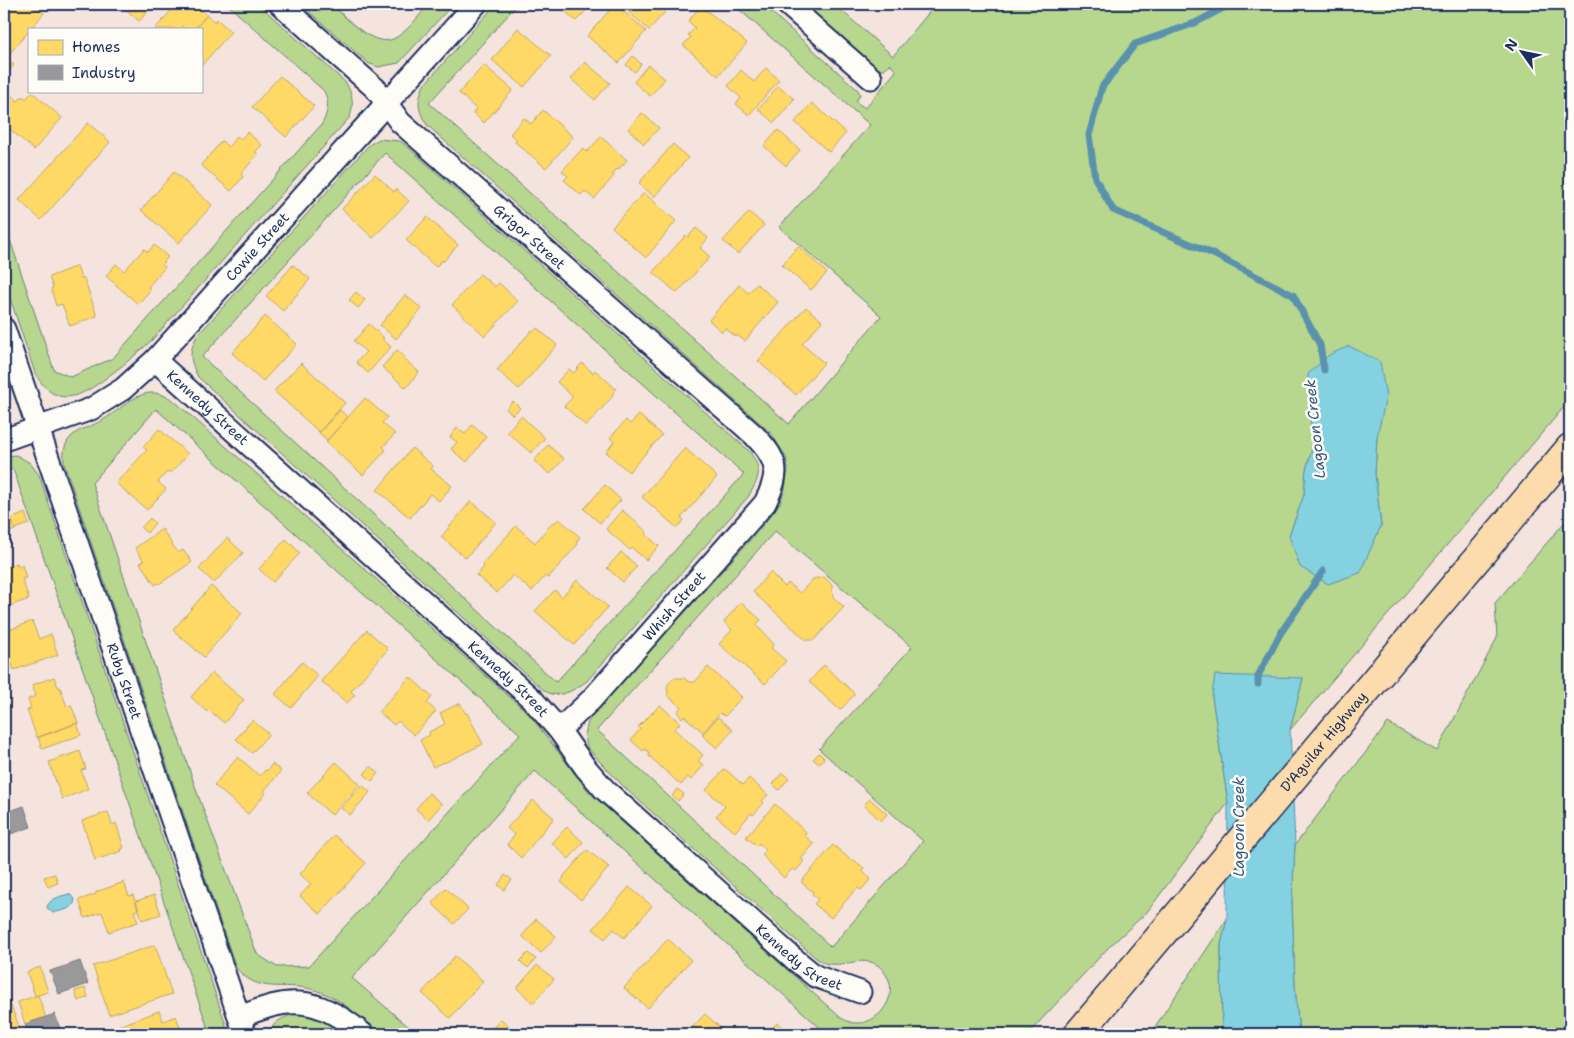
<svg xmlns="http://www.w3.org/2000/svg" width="1574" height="1038" viewBox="0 0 1574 1038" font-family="'Shantell Sans',sans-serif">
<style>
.green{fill:#b7d68e;stroke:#698276;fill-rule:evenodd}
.water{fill:#84d2e1;stroke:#5a91ad}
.homes{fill:#ffd966;stroke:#bba664}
.industry{fill:#999;stroke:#737987}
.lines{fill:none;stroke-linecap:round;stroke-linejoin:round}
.stream{stroke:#5a91ad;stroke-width:7}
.street-casing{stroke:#1b2f5e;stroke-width:25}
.highway-casing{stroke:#1b2f5e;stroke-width:31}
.street{stroke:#fdfcf7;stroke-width:21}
.highway{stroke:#fcdcac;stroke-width:28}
.labels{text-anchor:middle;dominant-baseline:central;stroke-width:5;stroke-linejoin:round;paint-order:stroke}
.street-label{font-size:14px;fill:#1b2f5e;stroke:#fdfcf7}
.water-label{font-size:15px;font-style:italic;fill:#35587f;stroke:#fdfcf7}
</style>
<rect width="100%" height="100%" fill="#f5e3de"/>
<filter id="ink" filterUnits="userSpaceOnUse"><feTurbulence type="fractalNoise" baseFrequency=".02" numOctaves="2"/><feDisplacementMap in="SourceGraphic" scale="10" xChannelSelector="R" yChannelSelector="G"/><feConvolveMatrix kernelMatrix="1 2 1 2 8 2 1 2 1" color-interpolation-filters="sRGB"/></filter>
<g filter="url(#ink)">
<path class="green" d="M227 4H258L346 83C353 95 354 104 350 117L152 340C138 353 125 364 110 375 83 396 56 412 35 373L4 280V222L54 370 71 377 113 358 322 124C328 112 330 103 324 91Z
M300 4H331C345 16 372 48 393 39 407 33 419 15 429 4H453L399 63 378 67 368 63Z
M496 4H518L429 103 789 424 881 316 779 227 870 125 733 4H762L858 90 860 94 856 102 865 108 896 71 890 64 883 70H879L804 4H834L893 56 936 4H1570V400L1290 730 1303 678 1212 696 1228 803 1147 912 1108 948 1028 1034H827L535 771 352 978 417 1034C406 1034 393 1036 382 1034 374 1033 357 1014 349 1008 337 999 326 993 311 989 282 982 259 995 236 968L64 463C63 453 64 445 70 438 78 429 87 428 97 423 114 416 132 394 150 393 158 392 165 396 172 399L529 714 589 792 841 1018C845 1020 851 1023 855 1023 877 1025 898 999 888 978 873 949 852 967 829 964 824 964 820 960 816 958L626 789 601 763 587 747 585 735 588 722 594 713 759 530 780 503 785 489 788 469 786 457 771 433 427 125C417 109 417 101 424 85ZM156 409 520 734 309 966 277 967 257 954 198 795 92 483ZM1377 437 1375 474 1381 526 1289 536 1304 495 1306 470 1313 446ZM775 531 912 647 819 749 923 841 831 947 597 730Z
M379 139 400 141 409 148 749 451C763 470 760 477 748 497L587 681C577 688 564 697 551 694 547 693 543 689 540 687L198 377C190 361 188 353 197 336L369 145ZM385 153 744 474 556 682 202 357Z
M4 379C8 392 11 401 4 414Z
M16 455 30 463 39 475 229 1034H210L13 469 4 472V456Z
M1570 516V1034H1299L1295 986 1292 902 1295 845 1388 723 1437 751 1497 638 1495 603Z
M1227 919 1221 945 1222 1034H1150Z
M294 1014C317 1015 327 1021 345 1034H268C273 1022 282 1018 294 1014Z"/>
<path class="water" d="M1349 346 1380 362 1386 397 1377 437 1375 474 1381 526 1360 573 1328 584 1300 567 1289 536 1304 495 1306 470 1313 446 1309 409 1308 374 1329 355Z
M1215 675 1303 678 1290 730 1295 845 1292 902 1295 986 1299 1034H1222L1221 945 1227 919 1228 803 1212 696Z
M69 894 75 899C75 910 62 910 53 913L47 908C48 899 61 896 69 894Z"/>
<path class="homes" d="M4 4H33L44 13 6 58 14 65 4 77Z
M120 4H155L139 21Z
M177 4H199L203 7 201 10 207 15 195 29H185L182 26 179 29H155Z
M559 4H592L576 21 558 5Z
M615 4 646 31 619 63 587 36Z
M625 4H672L649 30 622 6Z
M701 6 747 43 718 76 683 45 691 37 688 35 695 28 688 21Z
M207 15 215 22 217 19 231 32 201 66V29H195Z
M518 28 551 56 524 87 492 60Z
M633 56 641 64 635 72 626 65Z
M585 62 610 83 595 100 571 79Z
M484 65 513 90 484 123 473 113 476 109 459 93Z
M648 65 665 79 650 96 634 82Z
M766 68 779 80 749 115 736 104 741 98 728 86 741 70 754 82Z
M280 76 314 106 286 137 252 107Z
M778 86 794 99 774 123 758 109Z
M32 92 62 118 34 150 4 124V102L10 94 18 101 23 96 26 99Z
M812 103 846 133 829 152 795 122Z
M543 110 573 137 546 168 515 142 517 140 510 134 524 118 531 124Z
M642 113 659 128 644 144 628 129Z
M88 123 110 142 41 220 19 200Z
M778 130 800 150 786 166 764 146Z
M247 132 262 145 255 152 258 154 241 174 243 177 231 191 201 165 222 141 228 147 237 136 241 139Z
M601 137 627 160 618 170 617 169 613 174 614 176 594 199 585 191 581 195 564 180 568 176 562 171 583 148 587 152Z
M673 144 688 158 654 197 639 183Z
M174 172 212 205 179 243 141 210Z
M375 174 394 192 396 189 409 201 373 238 342 209Z
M644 193 676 221 646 258 612 227Z
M749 212 764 225 738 254 723 241Z
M427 217 458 245 443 262 442 260 436 267 406 240Z
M696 228 708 238 700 248 710 257 677 293 653 272 686 235 688 237Z
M154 245 168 257 162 264 165 267 148 287 151 289 138 304 106 276 116 264 124 271 144 249 148 252Z
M798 246 827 273 811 290 782 265Z
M293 265 310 279 283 311 266 296Z
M77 266 81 279 84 278 97 316 70 326 62 304 56 306 51 289 53 288 49 277Z
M480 274 495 287 499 283 518 301 485 336 452 305Z
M757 284 778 302 745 341 737 335 736 337 725 328 722 332 709 320 739 285 748 293Z
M356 292 365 300 358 308 349 300Z
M405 295 422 309 396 339 380 325Z
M806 307 822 321 802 344 824 363 796 395 758 361Z
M265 316 297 344 263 381 232 353Z
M369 324 384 338 382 339 391 347 368 373 356 362 366 352 354 341Z
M537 328 557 345 519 389 497 370 532 330 534 331Z
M397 350 405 357 404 359 419 372 406 388 382 367Z
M301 363 345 403 319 432 274 391Z
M582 363 593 373 595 370 616 389 612 395 613 396 586 426 564 406 573 397 557 382 569 369 574 373Z
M365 398 387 417 382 423 395 434 383 447 386 450 363 475 326 442Z
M513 401 520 408 513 415 506 409Z
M340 410 348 417 327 440 319 433Z
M639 415 662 435 629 472 606 452 614 442 610 438 626 420 630 424Z
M521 416 545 438 531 453 507 432Z
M472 425 486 437 467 462 451 449 457 442 450 437 457 428 465 434Z
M159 429 188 454 171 473 168 471 158 482 166 489 147 510 116 483 147 450 143 447Z
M548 445 564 459 550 474 534 461Z
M412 448 433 466 431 469 452 486 439 501 430 494 410 518 377 490Z
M685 448 717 477 681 518 684 520 677 528 642 497Z
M605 485 621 500 600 523 584 509Z
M4 500 15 530 4 534Z
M471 501 496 522 466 558 441 537Z
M622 510 647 532 645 534 659 546 646 560 632 548 630 550 606 529Z
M25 513 29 524 15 529 11 519Z
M150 518 155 523 147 533 141 528Z
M559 519 580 537 576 542 578 544 548 578 545 576 532 591 513 575 497 593 476 575 484 567 482 565V564L516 526 535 543 553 522 554 523Z
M162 529 178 553 183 550 192 562 159 584 158 583 155 585 140 563 144 561 135 548Z
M227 538 243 553 214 583 199 569Z
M286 539 300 553 273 582 259 569Z
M621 552 637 566 623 582 607 568Z
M17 563 18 567 22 565 26 578 22 579 29 599 4 608V568Z
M770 572 785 587 788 583 800 593 813 579 824 577 832 585 833 597 844 607 814 640H806L753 592Z
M577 580 608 607 574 645 535 611 555 590 562 597Z
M211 586 242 613 204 657 173 630Z
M741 602 761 620 756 625 774 644 771 648 786 661 765 684 719 644 732 630 724 622Z
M32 621 39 639 51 634 58 655 14 670 4 640V632Z
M367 630 388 649 351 691 355 695 347 703 321 681Z
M302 662 318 676 291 708 275 694Z
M824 665 855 694 840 710 809 682Z
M708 667 742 697 725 716 720 713 703 732 684 716 682 718 677 712 681 707 668 696 667 686 673 678H684L689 682H695Z
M212 673 244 700 224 723 209 710 207 712 191 697Z
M54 677 58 687H60L67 707 71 705 78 723 37 738 27 710 31 709 28 699 36 696 32 685Z
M410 677 432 697 427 703 436 711 414 735 398 721 394 725 379 712Z
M460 703 465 713H467L483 744 444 763 443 762 433 767 420 740 430 735 429 732 445 724 440 713Z
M660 705 680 723 674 729 703 755 698 761 704 765 691 780 688 777 681 785 648 755 650 753 645 749 643 751 631 740 640 729 638 727Z
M718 717 733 730 717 748 702 735Z
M252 720 269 734 252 753 236 739Z
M77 723 81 735 42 749 38 737Z
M80 751 86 769 81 770 88 789 62 799 49 762Z
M819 753 824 758 819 764 813 759Z
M238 757 260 776 265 770 267 771 272 764 281 771 264 791 266 793 248 814 214 785Z
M336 762 360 784 332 815 307 793Z
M371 766 378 773 372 781 364 774Z
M725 769 743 785 749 778 768 795 762 801 764 803 753 815 751 813 735 832 716 816 725 806 706 790Z
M782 773 789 778 779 790 773 784Z
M362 785 370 792 350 815 341 808Z
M677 789 684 794 678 801 672 796Z
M429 793 442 804 428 820 416 809Z
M870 799 887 814 881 821 864 805Z
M533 800 554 818 521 858 507 844 515 835 507 828Z
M775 804 807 833 804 835 814 844 801 859 804 861 796 871 793 868 784 878 762 855 766 850 759 843 757 846 746 837Z
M108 812 112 825 116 823 124 848 121 849 122 851 95 860 82 821Z
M567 827 583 842 569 859 552 843Z
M334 835 366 863 320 914 300 896 311 884 300 874Z
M833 845 852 861 854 860 864 868 862 871 871 879 861 890 857 888 831 918 814 904 818 899 812 894 813 892 801 882Z
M587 850 609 867 581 900 561 882 564 878 563 877Z
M55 874 58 883 48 887 44 877Z
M505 875 512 880 504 890 498 885Z
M124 882 129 896 133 895 138 910 134 911 138 922 109 932 102 912 85 918 79 900 96 894V892Z
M629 887 652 906 624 938 614 929 605 939 593 929Z
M446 888 468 909 454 924 432 903Z
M154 895 161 914 142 920 136 901Z
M536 919 556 936 541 953 522 936Z
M668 939 691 960 648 1008 624 988Z
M155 945 172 994 109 1015 93 966Z
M528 953 536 959 528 968 520 961Z
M455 956 483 981 450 1018 422 993Z
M537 965 554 979 533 1003 517 988Z
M40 967 48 992 35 996 27 972Z
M85 988 88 997 78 1001 75 991Z
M38 995 46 1018 25 1024 18 1002Z
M9 1001 19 1026 4 1032V1003Z
M159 1011 163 1021 176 1016 180 1027 160 1034H110L108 1030Z
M705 1014 727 1034H686Z
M501 1019 518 1034H487Z
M777 1023 790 1034H766Z
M180 1027 183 1034H160Z"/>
<path class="industry" d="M24 806 31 827 11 834 4 813Z
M80 961 88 984 59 994 50 971Z
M55 1014 62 1034H28L25 1024Z"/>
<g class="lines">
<path class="stream" d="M1231 4 1195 23 1135 44 1102 87 1089 135 1095 178 1113 210 1213 254 1293 295 1320 345 1324 370
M1258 684V676L1280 634 1323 571"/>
<g class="street-casing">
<g id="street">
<path id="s1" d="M280 4 376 89 400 122 754 435C778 460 781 471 765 503L591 700 559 730"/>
<path d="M787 4 871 78"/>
<path id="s2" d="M4 329 245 1034"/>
<path id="s3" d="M155 360 532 699 559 730 585 767 605 790 793 958 815 976 860 992"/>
<path id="s4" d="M4 440 91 409 123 389 155 360 476 4"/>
<path d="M239 1017C259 1010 279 1001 300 1003 322 1004 346 1020 363 1034"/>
</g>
</g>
<g class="highway-casing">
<g id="highway">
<path id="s5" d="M1078 1034 1570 448"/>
</g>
</g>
<use href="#street" class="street"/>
<use href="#highway" class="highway"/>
</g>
</g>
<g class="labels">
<g class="street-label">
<text stroke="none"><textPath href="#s1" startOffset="342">Grigor Street</textPath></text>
<text stroke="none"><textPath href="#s4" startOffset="326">Cowie Street</textPath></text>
<text stroke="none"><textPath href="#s3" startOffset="71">Kennedy Street</textPath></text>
<text transform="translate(674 606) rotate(-49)">Whish Street</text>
<text stroke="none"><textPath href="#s3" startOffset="476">Kennedy Street</textPath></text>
<text stroke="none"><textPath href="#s2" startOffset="372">Ruby Street</textPath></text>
<text stroke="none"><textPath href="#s5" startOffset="382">D'Aguilar Highway</textPath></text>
<text stroke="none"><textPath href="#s3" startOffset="881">Kennedy Street</textPath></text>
</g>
<g class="water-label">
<text transform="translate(1315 429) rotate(-96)">Lagoon Creek</text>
<text transform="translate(1239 827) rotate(-90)">Lagoon Creek</text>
</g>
</g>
<rect width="1574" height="1038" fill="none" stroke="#fdfcf7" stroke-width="20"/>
<rect x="10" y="10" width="1554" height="1018" fill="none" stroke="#1b2f5e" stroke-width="2" filter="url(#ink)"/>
<rect x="28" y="28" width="175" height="65" fill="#fdfcf7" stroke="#a3aaba"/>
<rect x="38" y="40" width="25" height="15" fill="#ffd966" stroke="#a3aaba"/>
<text x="72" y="52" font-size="15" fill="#1b2f5e">Homes</text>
<rect x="38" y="65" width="25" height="15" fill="#999999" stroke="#a3aaba"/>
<text x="72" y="78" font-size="15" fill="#1b2f5e">Industry</text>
<g transform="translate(1522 52) rotate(303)" stroke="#fdfcf7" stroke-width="4" paint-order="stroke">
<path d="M0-4L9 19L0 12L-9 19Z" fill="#1b2f5e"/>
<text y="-8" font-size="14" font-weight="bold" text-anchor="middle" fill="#1b2f5e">N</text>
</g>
</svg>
